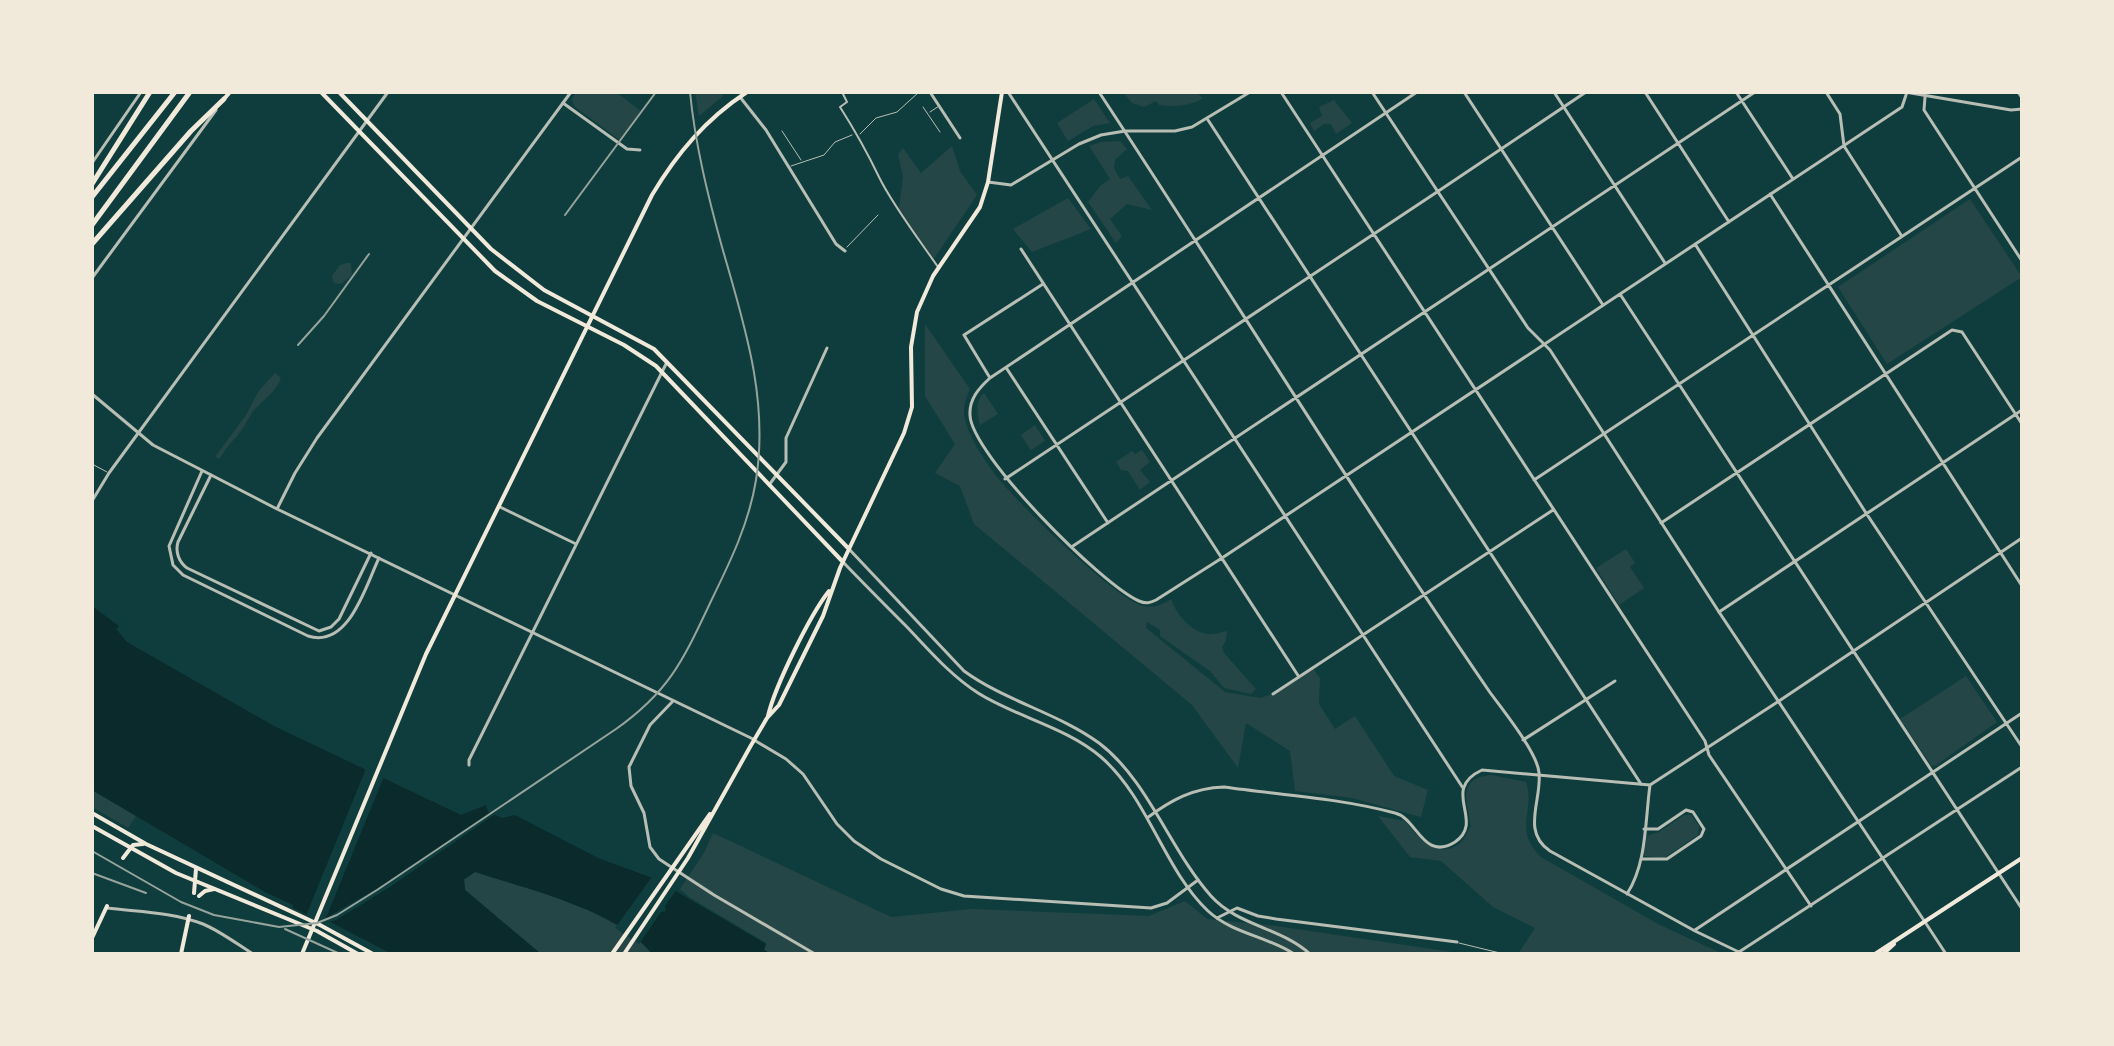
<svg xmlns="http://www.w3.org/2000/svg" width="2114" height="1046" viewBox="0 0 2114 1046" font-family="Lora,serif">
<style>
.green{fill:#244646}
.water{fill:#0a2a2b}
.pier{fill:#0f3d3e}
.lines{fill:none;stroke-linecap:round;stroke-linejoin:round}
.service{stroke:#b8beb3;stroke-width:1}
.pedestrian{stroke:#b8beb3;stroke-width:2}
.minor{stroke:#b8beb3;stroke-width:3}
.tertiary{stroke:#b8beb3;stroke-width:3}
.secondary{stroke:#f1e9da;stroke-width:4}
.trunk{stroke:#f1e9da;stroke-width:4}
.motorway{stroke:#f1e9da;stroke-width:5}
.rail{stroke:#97a49c;stroke-width:2}
</style>
<rect width="100%" height="100%" fill="#0f3d3e"/>
<path class="green" d="M576 92H616L642 112 621 141 574 106 572 99Z
M695 92H721L723 96 699 116Z
M1123 92H1196L1203 98C1192 106 1173 107 1159 105L1156 101 1144 107 1132 103Z
M1094 99 1110 123 1093 126 1068 141 1057 123Z
M1334 100 1352 123 1336 134 1331 124H1324L1314 131 1310 123 1322 116 1319 107Z
M1120 141 1127 149 1115 160 1114 168 1120 179 1128 176 1152 210 1127 204 1110 219 1122 236 1116 243 1088 202 1100 186 1110 179 1089 146 1101 142Z
M952 146 960 171 977 195 933 260 899 208 903 177 898 154 903 148 921 173Z
M1068 198 1091 229 1032 252 1013 229Z
M1970 199 2022 277 1887 364 1838 287Z
M347 263H351L352 275 341 284 334 283 332 276 340 265Z
M925 324 970 389C966 398 962 409 965 419 969 437 983 458 994 473 1011 497 1119 603 1144 606 1155 608 1162 605 1171 599 1176 614 1191 632 1208 634 1215 635 1221 632 1227 631L1226 640 1222 647 1224 653 1256 689 1251 694 1224 688 1210 671 1160 636V630L1147 622 1146 628 1225 692 1260 698 1273 694 1313 668 1320 678 1319 704 1335 729 1355 716 1394 776 1428 790 1421 817 1352 798 1295 791 1290 751 1246 723 1238 768 1192 705 974 524 960 486 935 473 955 444 925 396Z
M275 373 281 378C277 390 266 398 258 406 250 413 246 425 240 432 233 441 226 448 220 458H217L215 457 246 415 258 392Z
M984 393 998 414 980 425C977 415 975 400 984 393Z
M1035 425 1045 441 1031 450 1021 435Z
M1142 450 1150 462 1140 470 1150 482 1140 490 1128 471 1121 470 1116 462 1132 451 1135 454Z
M1626 549 1635 563 1630 567 1644 588 1619 605 1596 568Z
M1966 676 1997 722 1935 766 1931 765 1900 719Z
M1492 775 1526 782C1536 812 1512 828 1541 857L1658 924 1723 954H1518L1535 928 1493 907 1441 861 1410 857 1378 816 1405 821C1417 837 1439 861 1460 843 1465 839 1468 830 1471 826 1466 800 1458 777 1492 775Z
M92 790 136 816 128 828 92 807Z
M1684 815H1691L1699 826 1698 835 1664 858 1645 856 1643 852 1647 836 1659 832Z
M713 833 891 917 972 909 1149 916 1185 901 1207 919 1276 926 1466 954H771L764 950 766 943 689 897 680 889 704 853Z
M475 872C527 889 618 910 652 954H541L465 890 464 880Z"/>
<path class="water" d="M92 606 119 626 116 629 127 642 274 726 461 815 486 805 488 812 502 818 515 815 598 858 655 879 766 944 764 950 771 954H652C618 910 527 889 475 872L464 879 465 890 541 954H392L313 913 310 916 293 908V905L265 892 92 790Z"/>
<path class="pier" d="M367 766 385 774 326 918 388 882 493 811 495 814 390 887 336 920 326 923 314 918H305Z
M654 874 678 888 665 906 666 911 661 912 639 944 615 928Z"/>
<g class="lines">
<path class="service" d="M923 107 940 132
M930 112 939 106
M782 131 801 160
M860 134 876 118 897 112 919 92
M791 166 824 155 835 142 852 135
M847 247 878 215
M92 464 107 472
M1459 943 1504 954"/>
<path class="pedestrian" d="M842 92 847 102 840 107C854 129 868 154 879 177 892 204 920 241 938 267"/>
<path class="minor" d="M930 92 960 138
M1008 92 1463 788
M1099 92C1230 291 1354 494 1489 691 1501 708 1538 753 1539 773 1542 800 1521 832 1550 851L1695 931 1743 954
M1281 92 1705 741 1709 755 1811 906
M1417 92 990 378C979 388 969 399 970 415 971 454 1102 585 1139 601 1146 604 1150 603 1156 600L1222 558 1902 107 1907 92
M1464 92 1603 305
M1554 92 1665 263
M1645 92 1729 222
M1736 92 1793 179
M1826 92 1840 114 1844 146 1901 235
M2018 92 2022 98
M740 97 766 130 836 244 845 251
M1925 97 1924 110 2022 261
M563 103 627 149 640 150
M1208 120 1641 784
M1770 194 2022 586
M1695 244 1866 513 2022 747
M1021 249 1299 677
M1620 294 2022 909
M1007 369 1108 523
M990 378 964 335 1043 284
M202 471 169 546 173 565 183 575 308 636C349 649 366 585 379 558
M211 475 178 542C175 552 179 562 187 568L319 631 331 627 339 619 371 553
M1005 479 1437 192
M1534 480 2022 157
M769 485 786 462V438L827 348
M92 501 109 473 388 92
M500 507 576 544
M1661 523 1952 330 1962 332 2022 424
M1073 546 1755 92
M1719 612 2022 410
M1273 694 1553 510
M673 701 650 725 629 767 631 786 644 813 650 847 659 859 714 895 815 954
M1779 701 2022 538
M754 740 786 759 803 774 837 824 854 841 881 859 941 889 964 896 1151 908 1167 903 1198 880
M1523 740 1615 681
M469 765V760L666 364
M1641 859H1667L1701 836 1704 829 1693 812 1686 810 1658 829H1644
M1627 894C1647 863 1645 821 1650 785
M107 908C140 912 172 912 203 924 220 931 237 944 253 954
M1217 918 1237 908 1258 916 1276 919 1457 942
M1925 922 1946 954
M1695 930 2022 713
M1739 952 2022 767"/>
<path class="tertiary" d="M1372 92 1528 328 1550 350 1719 612 1925 922
M1905 92 2011 110 2022 109
M92 163 141 92
M988 182 1011 185 1079 144 1101 135 1125 131H1175L1192 127 1250 92
M1437 192 1586 92
M92 278 216 110
M92 394 153 445 277 509 753 739
M277 509 295 473 317 438 571 92
M849 549 964 671C1005 701 1058 713 1099 743 1148 780 1170 850 1211 896 1238 926 1280 927 1310 954
M843 562C864 584 885 605 907 627 929 650 950 675 978 693 1016 717 1066 727 1101 757 1149 799 1163 868 1208 911 1233 934 1267 936 1294 954
M1147 818C1171 800 1193 788 1224 787 1281 795 1339 798 1395 813 1417 818 1423 862 1455 842 1486 821 1439 790 1482 770L1650 785 1779 701"/>
<path class="secondary" d="M321 92 495 271 537 301 624 345 656 366 843 562
M339 92 491 249 544 290 654 349 849 549
M224 99 230 92
M768 716C775 686 810 615 829 591
M123 858 133 845 143 844
M194 893 196 869
M199 896 205 891 214 889
M92 938 107 906
M181 954 189 916
M302 954 426 654 652 195C677 153 706 119 747 92
M612 954 710 814
M624 954 688 858 750 747 767 718 779 705 823 616 840 568 904 433 912 407 911 347 917 312 933 276 980 207 988 182 1002 92
M1875 954 2022 858
M1883 954 1894 944"/>
<path class="trunk" d="M92 813 146 844 320 925 373 954
M92 826 176 873 317 931 358 954"/>
<path class="motorway" d="M92 184 150 92
M92 197 175 92
M92 225 190 92
M92 244 191 131 224 99"/>
<path class="rail" d="M565 215 656 92
M298 345 324 316 369 254
M92 851 181 902 214 915 279 927 317 923 337 915 377 890 616 729C671 690 684 658 712 599 731 560 749 523 756 480 769 399 744 324 722 247 708 196 695 144 690 92
M92 873 146 893
M285 929 340 954"/>
</g>
<rect width="2114" height="1046" fill="none" stroke="#f1e9da" stroke-width="188"/>
</svg>
